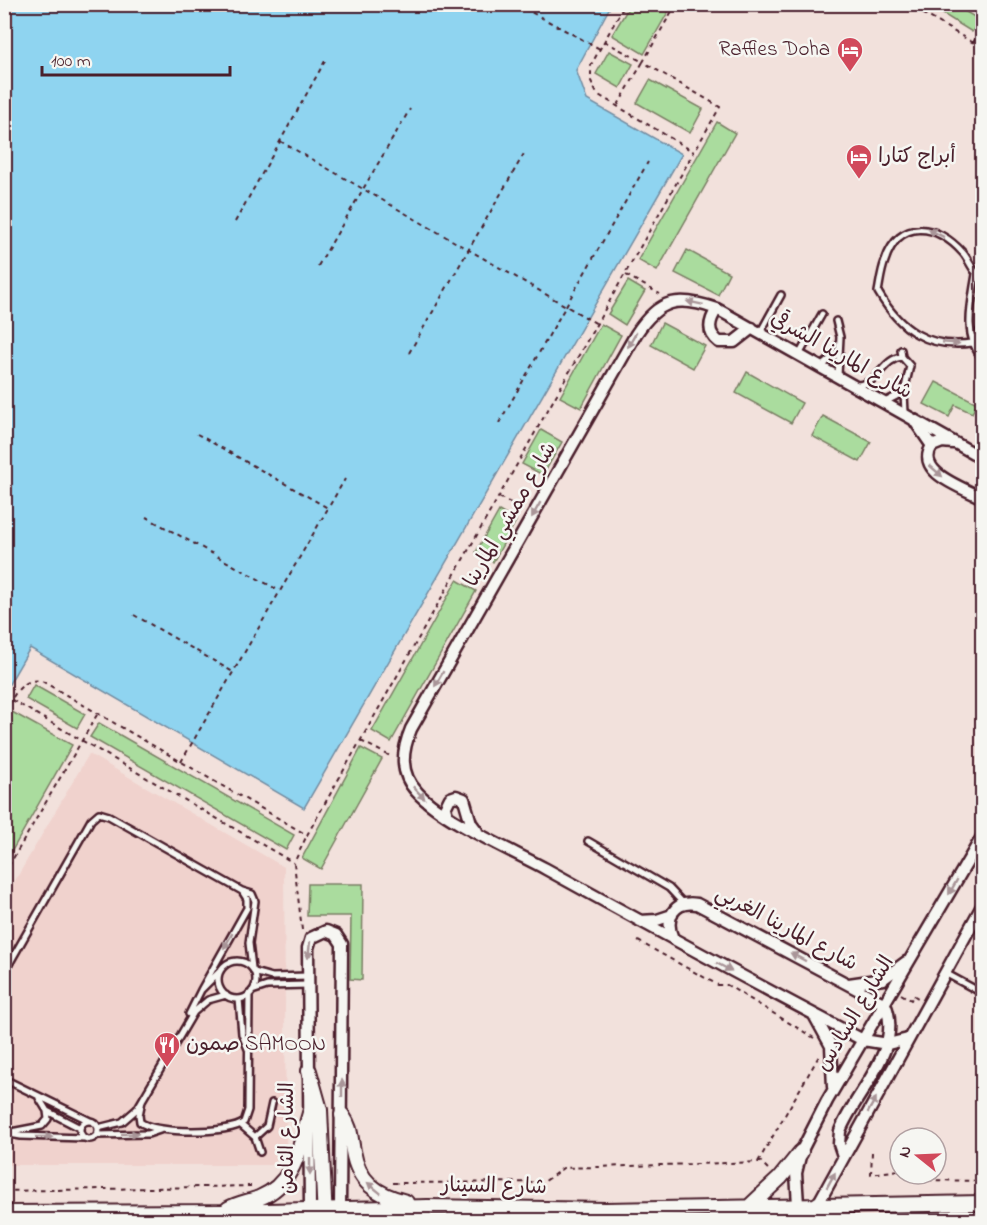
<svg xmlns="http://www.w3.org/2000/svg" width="987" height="1225" viewBox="0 0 987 1225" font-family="'Indie Flower','Playpen Sans Arabic',sans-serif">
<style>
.built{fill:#f0d2cd}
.green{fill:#aadc9e;stroke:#7a7e64;stroke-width:1.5}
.water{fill:#8fd4f0;stroke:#738ca1;stroke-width:1.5}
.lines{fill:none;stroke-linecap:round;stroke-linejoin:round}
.lane-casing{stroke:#4a1f2b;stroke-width:10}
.street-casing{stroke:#4a1f2b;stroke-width:15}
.secondary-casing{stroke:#4a1f2b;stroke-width:18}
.path{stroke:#4a1f2b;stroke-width:2;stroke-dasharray:4.5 4.5;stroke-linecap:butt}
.lane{stroke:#f6f6f2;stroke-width:5}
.street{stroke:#f6f6f2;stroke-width:10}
.secondary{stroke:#f6f6f2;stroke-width:14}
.oneway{fill:#a99598}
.labels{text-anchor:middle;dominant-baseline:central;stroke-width:5;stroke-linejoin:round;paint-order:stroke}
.poi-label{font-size:21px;fill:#4a1f2b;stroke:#f6f6f2;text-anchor:start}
.street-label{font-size:21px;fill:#4a1f2b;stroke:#f6f6f2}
</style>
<rect width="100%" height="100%" fill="#f2e1dc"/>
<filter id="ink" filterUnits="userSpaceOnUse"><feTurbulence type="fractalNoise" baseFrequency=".0167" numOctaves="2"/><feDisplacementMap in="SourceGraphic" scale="12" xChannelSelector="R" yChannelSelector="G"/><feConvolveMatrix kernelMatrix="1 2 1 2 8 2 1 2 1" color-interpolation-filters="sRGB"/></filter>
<g filter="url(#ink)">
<path class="built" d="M89 754 284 867 286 1151 271 1165H5V898Z"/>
<path class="green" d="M927 4 954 5 980 20 972 32Z
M630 5H672L644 54 612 35Z
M609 51 633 64 620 88 596 74Z
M650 80 703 109 690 133 637 103Z
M717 122 735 133 657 271 638 260Z
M687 250 729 273 718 295 675 273Z
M628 281 645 291 625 325 608 314Z
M662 323 705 346 693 368 651 345Z
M601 324 621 335 581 408 560 397Z
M747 372 802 403 791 423 736 393Z
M936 382 977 403 972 413 955 405 949 417 924 404Z
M823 416 871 442 860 462 812 436Z
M541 430 562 442 543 475 522 464Z
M499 511 516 521 493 562 476 552Z
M457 580 476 591 391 742 372 731Z
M34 685 85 714 77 728 26 699Z
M12 712 72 745 5 863 4 725Z
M99 723 294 835 286 850 90 737Z
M361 748 382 759 321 869 302 858Z
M308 884H363L362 980 350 979 351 916H307Z"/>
<path class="water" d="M5 4 611 5 576 70 587 100 682 154 304 808 30 648 5 691Z"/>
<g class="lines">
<g class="lane-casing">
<path id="lane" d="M976 274C972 301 962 335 982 358
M982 277C972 272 970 261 963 253 937 223 899 218 885 261 881 271 880 282 878 292 900 330 928 349 972 343L982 328
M836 321 840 337 838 376
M760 333 781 295
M901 350 902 357 910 366 904 392 905 413
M799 355 822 314
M821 367 836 354
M858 385C879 384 883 358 902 357
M885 402 904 392
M588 841 669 888 683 903
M218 980a19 19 0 1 1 38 0a19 19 0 1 1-38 0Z
M254 972 272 977 308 976
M4 973 91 820 99 813 109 816 242 891 252 894 255 901 249 943 252 968
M945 973 982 993
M201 990 247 908V899L242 891
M252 991 267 986 308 985
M239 999 242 1034 248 1049
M189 1014 201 990 220 971
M4 1079 90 1121
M39 1098 47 1111 80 1128
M142 1101 139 1115 140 1122C154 1134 231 1134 244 1122L248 1110 249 994
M80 1130a9 9 0 1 1 18 0a9 9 0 1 1-18 0Z
M241 1125 255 1137 260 1152
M98 1128 122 1122 137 1109 194 1012 208 1000 226 995
M4 1133 21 1136 84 1138
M6 1133 42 1126 48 1119 47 1111
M97 1135 148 1134 160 1130
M255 1137 267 1126 272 1103"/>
</g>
<g class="street-casing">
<path id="street" d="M717 309C709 321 706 332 719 342H734L752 328
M914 420 932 446
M953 443 942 442 932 446C914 473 965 488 982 498
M447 815 445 808 450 798 456 796 464 799 471 823 477 831
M640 921 657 920 672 915
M673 939C664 918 674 900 697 904L885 1004
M849 984 883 979 906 962
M814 1015 831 1046 833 1087
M908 1039 888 1044 863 1040C757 985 651 927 546 869 511 850 442 820 417 792 399 773 402 751 411 729L636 334C659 299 678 295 717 309L982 458
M843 1156 839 1144 840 1131C856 1091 904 1049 885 1004
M818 1204 982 906
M310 1209 308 948 311 938 326 931 336 935 342 944 340 1209
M799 1220 796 1173 801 1152 827 1101 982 837"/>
</g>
<g class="secondary-casing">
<path id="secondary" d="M309 1071 320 1110 325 1220
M342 1115C351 1128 350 1136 353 1151 358 1181 376 1195 406 1202
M750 1206 780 1178 801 1152
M228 1209C238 1203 249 1202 259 1198 295 1184 300 1146 310 1113
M4 1213 222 1212 428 1207 606 1210 982 1203
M802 1220 818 1204"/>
</g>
<path class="path" d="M516 4 600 49
M676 4 643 62 720 107 694 152
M907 4 982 48
M965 4 982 14
M604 41 643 62 618 105
M973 43 982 27
M280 141 597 324
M235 222 325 61
M318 266 410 109
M626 275 660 294
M409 353 525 152
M499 423 648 162
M197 434 328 508
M499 497 522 509
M146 517 280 591
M134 615 233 672
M12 700 294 863
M4 713C13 697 21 677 42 681L307 835 694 152 597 94 591 81V65L625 4
M361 741 392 757
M181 762 345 479
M4 874 98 713
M302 930 294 863 307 835
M638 941 718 985H727L814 1038
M901 994 911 1000 913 995 918 998
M872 1152 871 1174 900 1170
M758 1162 819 1056
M911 1174 925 1180 982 1181
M393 1183 544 1182 563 1168 761 1162 769 1170
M4 1191 251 1186"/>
<use href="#lane" class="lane"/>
<use href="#street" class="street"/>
<use href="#secondary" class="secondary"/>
</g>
<defs><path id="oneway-solid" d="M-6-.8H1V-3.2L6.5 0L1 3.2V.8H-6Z" transform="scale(1.5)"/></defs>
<g class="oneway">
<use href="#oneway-solid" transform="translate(936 233) rotate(-153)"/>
<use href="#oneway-solid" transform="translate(695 303) rotate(-168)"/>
<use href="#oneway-solid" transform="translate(632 340) rotate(120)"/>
<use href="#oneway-solid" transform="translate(951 343) rotate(5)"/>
<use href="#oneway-solid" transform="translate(936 471) rotate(41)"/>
<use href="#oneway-solid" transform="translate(536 510) rotate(120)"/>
<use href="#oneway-solid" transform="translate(439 679) rotate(120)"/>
<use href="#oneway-solid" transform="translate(419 793) rotate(47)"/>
<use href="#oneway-solid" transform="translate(953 887) rotate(120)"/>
<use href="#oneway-solid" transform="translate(228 941) rotate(120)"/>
<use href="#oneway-solid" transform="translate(309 950) rotate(97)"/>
<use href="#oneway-solid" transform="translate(798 957) rotate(-152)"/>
<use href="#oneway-solid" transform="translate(724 967) rotate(28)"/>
<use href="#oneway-solid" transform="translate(342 1088) rotate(-90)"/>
<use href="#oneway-solid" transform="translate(872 1105) rotate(-61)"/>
<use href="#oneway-solid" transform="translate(130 1134) rotate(-1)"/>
<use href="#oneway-solid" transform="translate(44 1137) rotate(1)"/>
<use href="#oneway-solid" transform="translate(310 1166) rotate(90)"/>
<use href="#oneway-solid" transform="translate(831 1180) rotate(-61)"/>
<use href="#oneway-solid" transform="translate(374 1188) rotate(-141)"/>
</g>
</g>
<defs>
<g id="hotel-pin" transform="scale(1.35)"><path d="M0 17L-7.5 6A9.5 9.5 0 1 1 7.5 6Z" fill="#d1495b" stroke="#f6f6f2"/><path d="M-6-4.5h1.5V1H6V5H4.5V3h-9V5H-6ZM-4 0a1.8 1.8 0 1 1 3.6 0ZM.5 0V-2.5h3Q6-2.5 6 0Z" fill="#fff"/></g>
<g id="restaurant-pin" transform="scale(1.35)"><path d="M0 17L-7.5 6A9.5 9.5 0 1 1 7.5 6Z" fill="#d1495b" stroke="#f6f6f2"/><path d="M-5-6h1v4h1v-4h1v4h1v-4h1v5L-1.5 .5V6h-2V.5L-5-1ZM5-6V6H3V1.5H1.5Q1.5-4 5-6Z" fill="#fff"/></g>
</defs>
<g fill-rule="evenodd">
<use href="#hotel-pin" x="850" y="50"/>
<use href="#hotel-pin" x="859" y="157"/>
<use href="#restaurant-pin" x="167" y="1045"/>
</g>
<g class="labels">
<g class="poi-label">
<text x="830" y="50" text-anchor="end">Raffles Doha</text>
<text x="878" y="157">أبراج كتارا</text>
<text x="186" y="1045">صمون SAMOON</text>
</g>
<g class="street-label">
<text transform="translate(841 356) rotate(29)">شارع المارينا الشرقي</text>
<text transform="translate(511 515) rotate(-60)">شارع ممشي المارينا</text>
<text transform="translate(786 929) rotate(28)">شارع المارينا الغربي</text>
<text transform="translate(856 1014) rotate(-59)">الشارع السادس</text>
<text transform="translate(288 1138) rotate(-90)">الشارع الثامن</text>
<text transform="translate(494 1187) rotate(1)">شارع السينار</text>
</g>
</g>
<rect width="987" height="1225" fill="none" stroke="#f6f6f2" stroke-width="24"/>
<rect x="12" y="12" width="963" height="1201" fill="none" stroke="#4a1f2b" stroke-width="2" filter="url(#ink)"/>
<g transform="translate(918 1156) rotate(288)"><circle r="28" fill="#f6f6f2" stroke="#b1a0a2" stroke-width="1.5"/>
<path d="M0-4.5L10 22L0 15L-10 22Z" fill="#d1495b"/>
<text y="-9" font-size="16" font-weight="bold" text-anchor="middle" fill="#4a1f2b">N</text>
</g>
<path d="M42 66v9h188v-9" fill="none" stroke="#4a1f2b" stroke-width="3"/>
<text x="51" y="66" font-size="18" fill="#4a1f2b" stroke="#f6f6f2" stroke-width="4.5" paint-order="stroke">100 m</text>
</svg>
